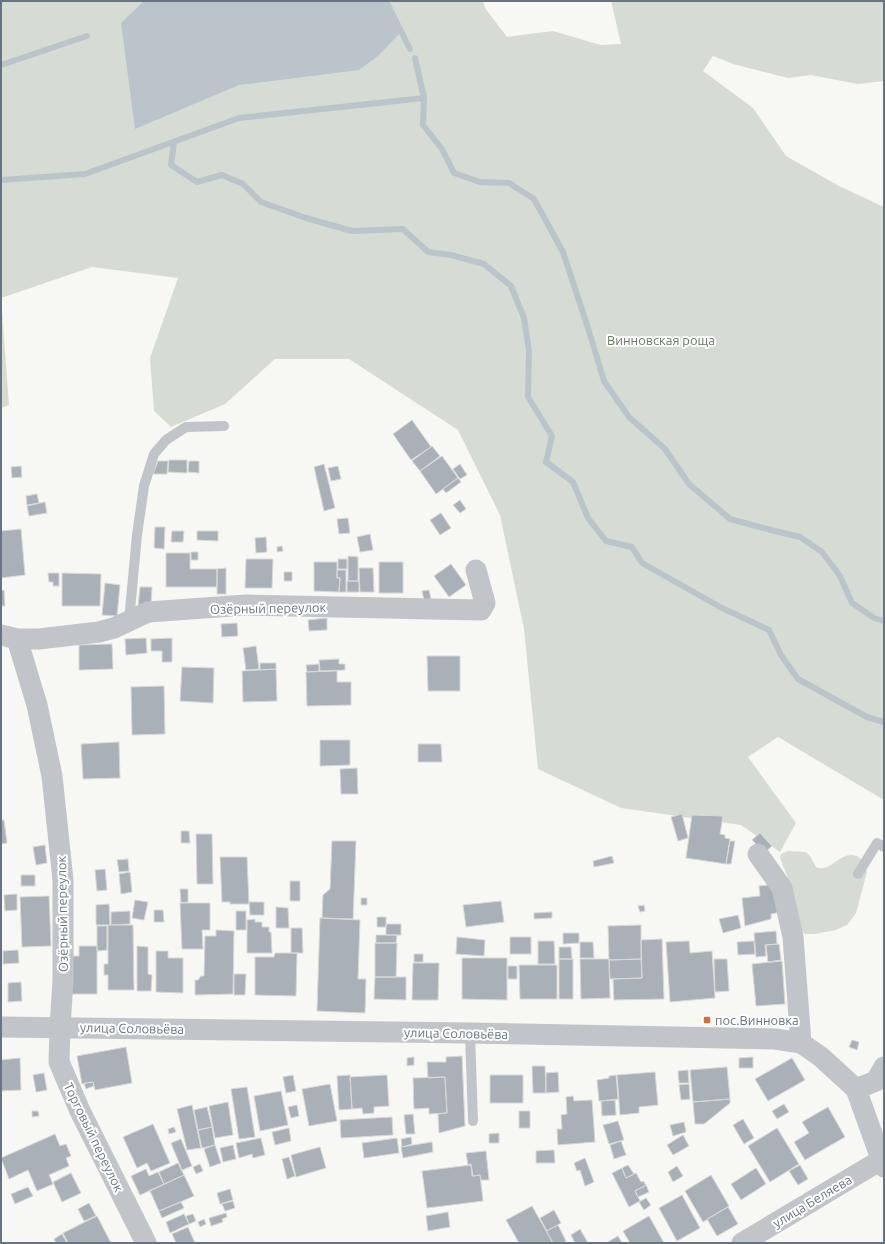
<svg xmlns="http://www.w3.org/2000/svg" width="885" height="1244" viewBox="0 0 885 1244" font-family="Ubuntu,sans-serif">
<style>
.green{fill:#d6dcd4}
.water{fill:#bbc4ca}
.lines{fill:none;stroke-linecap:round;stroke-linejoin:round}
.stream{stroke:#bbc4ca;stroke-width:6}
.building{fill:#aab0b7;stroke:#d8d9d7}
.lane{stroke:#c1c4c8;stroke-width:10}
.street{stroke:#c1c4c8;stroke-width:21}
.poi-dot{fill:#d86c34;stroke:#fff;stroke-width:1.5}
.labels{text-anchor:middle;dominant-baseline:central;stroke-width:4;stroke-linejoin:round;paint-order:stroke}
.park-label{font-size:13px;fill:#687b66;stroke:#fff}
.street-label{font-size:13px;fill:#687483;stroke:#fff}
.poi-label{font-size:13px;fill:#687483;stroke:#fff;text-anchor:start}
</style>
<rect width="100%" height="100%" fill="#f7f7f4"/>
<path class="green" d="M1 1H483L485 8 507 37 553 31 601 45 621 44 611 1H884V81L858 84 811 75 788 78 733 64 713 56 703 71 753 108 786 156 839 186 884 207V800L778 737 748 757 796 823 780 852 741 825 621 808 538 769 524 629 500 515 458 430 349 359H275L225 404 171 427 154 411 150 358 178 278 92 267 1 298 9 405 1 408Z
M788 851C807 853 806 847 816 867 829 873 839 854 852 855 857 855 861 859 864 861L867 872 856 913 847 925 836 930 815 934H805L800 929 790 883 780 858 781 854Z"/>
<path class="water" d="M144 1H387L401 32 378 56 359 70 239 85 135 129 121 23Z"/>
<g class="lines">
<path class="stream" d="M386 1 410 49
M415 58 424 98 423 125 442 149 454 173 480 182 509 183 534 199 563 252 588 328 604 381 629 417 665 449 689 484 730 519 771 530 800 537 822 552 840 576 852 603 874 618 884 621
M1 65 87 36
M174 142 171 165 197 182 222 175 243 184 261 202 306 218 352 231 403 229 428 252 451 255 484 264 511 286 524 318 529 351 528 397 552 436 546 462 573 482 588 518 606 541 632 547 642 563 722 608 769 630 781 655 798 679 867 717 884 722
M1 180 85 174 239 118 424 98"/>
</g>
<path class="building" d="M412 420 431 447 411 460 393 434Z
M432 446 440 456 420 471 412 461Z
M442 456 458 478 436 494 420 471Z
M169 460H187V473L168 472Z
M158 461H168L167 474H153Z
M189 461H199V473L188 472Z
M324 464 335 508 324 511 314 467Z
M460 464 467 475 460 479 453 469Z
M21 466 22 477 12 478 11 467Z
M338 466 341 479 331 481 328 468Z
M458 478 461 482 446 493 443 489Z
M37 494 39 503 27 505 26 496Z
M460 500 466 509 460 513 453 505Z
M45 502 47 513 29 516 27 506Z
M441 513 451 528 440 535 430 520Z
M348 518 350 533 339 534 337 519Z
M155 527H165L164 549 154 548Z
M21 529 25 575 1 578V531Z
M172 531H184L183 542H171Z
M197 531H218V541L197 540Z
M370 534 373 550 360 552 357 537Z
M266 537 267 552 256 553 255 538Z
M282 546 283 551 277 552V547Z
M191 552H198V560H191Z
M166 553H190V569H217V587H166Z
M348 556 358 557V581H348Z
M246 559H273L272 588H245Z
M338 559H347V569H338Z
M314 562H337V578H340L339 592 314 591Z
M379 562H403V593H379Z
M451 564 466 585 449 597 434 576Z
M226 568V594H217V569Z
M359 568H373L374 592H360Z
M337 570H346V592H339L340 578H337Z
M284 572H292V581H284Z
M48 573H59V586H53V582H49Z
M62 573 101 574 100 606H62Z
M347 581H359V592H347Z
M105 583 120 585 117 616 102 615Z
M140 587H152L151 606 138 607Z
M4 590 5 606H1V591Z
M429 590 431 599 424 600 422 591Z
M327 618V630L309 631 308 620Z
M237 623 238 636 222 637 221 624Z
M146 638 147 653 126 655 125 639Z
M172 638V662H162V651H151V639Z
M112 644 113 669 79 670V645Z
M256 646 259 669 246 670 243 648Z
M427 656H460V691H428Z
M339 659V664H345V670L320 671 319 660Z
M260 663H276V669L260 670Z
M319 664V671L307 672 306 665Z
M182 667 214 668 213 703 180 701Z
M276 669 277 701 243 702 242 671Z
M337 671V682H351V705L307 706 306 672Z
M164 686 165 734 132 735 131 687Z
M320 740H350V765L320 766Z
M119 742 120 778 83 779 81 744Z
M418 744H441L442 762H418Z
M357 768 358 794H341L340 769Z
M682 814 688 838 678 841 671 817Z
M692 815 723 816 720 834 725 835V838L730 839 726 864 686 858Z
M1 820H4L7 843 1 844Z
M181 831H189L190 843H181Z
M760 833 772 846 764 853 752 840Z
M196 834H212L213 884H197Z
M332 841H356L353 919 322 918 323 895 330 889Z
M730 841H735L731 864H726Z
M45 845 47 863 36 865 33 847Z
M612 856 614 863 594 867 593 861Z
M220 857H247L249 904H230V902H222Z
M128 859 129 871 119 872 117 860Z
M105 869 107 890 97 891 95 870Z
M130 872 132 892 121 894 119 874Z
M21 875H35V886H21Z
M290 881H300V901H290Z
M777 884 781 912 771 914V919L745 926 742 898 760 896 759 886Z
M180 889H188V902L181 903Z
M17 894V910L5 911 4 895Z
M49 896 51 946 22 947 20 897Z
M361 898H367V905H361Z
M135 900 148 902 144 920 132 918Z
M501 901 504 922 466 927 463 905Z
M249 902H264V915H250Z
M180 903H210V930H202L203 949H182Z
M109 904 110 925H96V905Z
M644 905 645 911 640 912 638 906Z
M276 907 288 908 289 928H276Z
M154 910H163L164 922H154Z
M130 911V924L111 925V912Z
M236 911H246V930H236Z
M552 912V918L534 919V913Z
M738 915 741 928 723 933 719 919Z
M377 917H386V927H377Z
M320 918 360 920 358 979H366L365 1013 317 1011Z
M255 919V922H262V927H269V932H271L272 953H247V920Z
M386 924H401V935H386Z
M108 925H133L134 990H108V975H104V964H108Z
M641 925V959L609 960 608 926Z
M97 926H107V950L97 951Z
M291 928H302L303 953H291Z
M216 930 234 931 233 994 195 995V980H198L201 976H204L205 936H216Z
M776 931 777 944 765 945 766 956 756 957 754 933Z
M563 933H579V943L563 944Z
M376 935H397L396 943H376Z
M457 937 485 940 484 956 456 954Z
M510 937H531V954H510Z
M662 939 664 999 614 1000 613 979 642 978 641 940Z
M538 941H554L555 964H538Z
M689 941 690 953 712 951 715 998 670 1002 666 942Z
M754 941 755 954 738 955 737 942Z
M580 942H593L594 958H580Z
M375 943H397L396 977H375Z
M779 944 781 960 768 962 766 945Z
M79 946H97V994H70V956H79Z
M137 946 148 947V974L152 975 151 991H137Z
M559 947H571L572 959H559Z
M18 950 19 963 3 964V951Z
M156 951H168V958H183V993L156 992Z
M275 953H297L296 996 255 995V957H274Z
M414 954H423V962H414Z
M462 958H507V1000L462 999Z
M559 959H573V999H559Z
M580 959H609L610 998 581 999Z
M641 959 642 978 610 979 609 960Z
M714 959H727L729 991 715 992Z
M782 961 785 1004 756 1006 752 964Z
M413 963H439L438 1000H412Z
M519 965H557V999H520Z
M508 966H517V979H508Z
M234 974H246L245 995H234Z
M375 977H406V1000L374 999Z
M21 982 22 1001 8 1002V983Z
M852 1040 859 1042 857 1050 849 1047Z
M126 1047 132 1083 95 1090 93 1082 82 1084 77 1056Z
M462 1056 465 1126 439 1133 438 1114 447 1113 445 1077 428 1078 427 1062H446V1057Z
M414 1057V1065L407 1066V1058Z
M753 1057V1068H739V1058Z
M20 1058 21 1090 1 1091V1060Z
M792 1058 805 1080 768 1101 755 1079Z
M532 1066H545L546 1093H533Z
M727 1067 730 1099 693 1102 690 1070Z
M688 1070 689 1083H679L678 1071Z
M558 1072 559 1092 546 1093V1073Z
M655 1072 658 1105 639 1107V1113L620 1115 617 1075Z
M44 1073 47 1090 36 1092 33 1075Z
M293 1075 296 1091 286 1093 283 1077Z
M350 1075 352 1109 339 1110 337 1076Z
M387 1075 389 1106 374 1107V1113L363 1114 362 1108 352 1109 350 1077Z
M490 1075H523V1103H490Z
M616 1075 618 1099 599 1101 597 1080 609 1078V1076Z
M445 1077 447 1113 429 1114V1108L414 1109 413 1078Z
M93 1082 94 1086 86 1089 84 1083Z
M330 1084 337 1121 309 1126 302 1089Z
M689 1084 690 1099 681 1100 679 1085Z
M247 1087 255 1137 239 1139 231 1089Z
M281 1091 288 1125 260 1131 254 1096Z
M573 1096 574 1101 592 1100 595 1142 558 1145 557 1129H562L561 1115 567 1114 566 1097Z
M730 1099V1103L704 1124H695L693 1102Z
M615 1100 616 1115 602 1116 601 1101Z
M228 1102 233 1135 215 1138 209 1106Z
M784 1104 789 1112 777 1119 772 1111Z
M192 1105 201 1148 187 1150 177 1109Z
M297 1105 299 1116 291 1118 288 1107Z
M207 1107 212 1127 198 1130 194 1110Z
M828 1107 845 1137 805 1160 794 1142 809 1133 802 1122Z
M32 1111H38L39 1116 32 1117Z
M519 1111H530V1128H519Z
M413 1114 415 1134H406L404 1115Z
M392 1117 393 1135 341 1138 340 1120Z
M743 1119 754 1138 744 1144 733 1125Z
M618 1121 624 1140 609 1144 603 1125Z
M684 1122 686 1132 673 1136 670 1125Z
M153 1124 170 1163 151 1171 147 1163 137 1168 123 1137Z
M174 1127 176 1132 169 1134 168 1129Z
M212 1127 215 1145 202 1148 198 1130Z
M289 1128 291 1141 275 1145 272 1132Z
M777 1128 799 1164 770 1182 748 1146Z
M499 1133V1143H489V1134Z
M55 1134 60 1146 66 1144 71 1156 66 1158 69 1166 49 1175 53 1184 37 1191 28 1170 9 1179 1 1158Z
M683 1135 689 1146 673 1155 667 1145Z
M411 1137 412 1144 402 1147 401 1139Z
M261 1138 265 1155 253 1158 252 1154 239 1158 236 1143Z
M397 1138 399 1153 364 1158 362 1143Z
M181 1139 192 1166 182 1170 171 1143Z
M621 1141 626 1155 614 1159 610 1145Z
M432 1142 433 1152 403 1158 401 1147Z
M215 1145 221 1163 210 1167 204 1149Z
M233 1145 236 1159 223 1162 220 1148Z
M320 1147 326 1168 296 1177 291 1155Z
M554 1150 555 1163H536V1151Z
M486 1151 489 1180H481L480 1175 473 1176 471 1164 468 1165 466 1153Z
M289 1157 295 1176 287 1179 282 1159Z
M585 1158 594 1182 585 1186 580 1170 577 1171 574 1163Z
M178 1163 184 1175 164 1184 159 1172Z
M200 1164 203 1171 196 1174 193 1167Z
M471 1165 472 1176 480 1175 483 1201 427 1208 422 1171Z
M628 1165 634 1174 626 1178 622 1168Z
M800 1165 808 1179 798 1185 789 1171Z
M677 1166 683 1176 673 1182 668 1172Z
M622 1168 626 1178 636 1173 641 1182 643 1181 646 1185 635 1191 640 1201 629 1207 612 1173Z
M756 1168 766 1184 741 1200 731 1184Z
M146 1169 149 1176 158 1172 164 1184 140 1195 131 1176Z
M71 1173 81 1193 62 1202 53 1182Z
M184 1175 194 1196 159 1211 150 1191Z
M711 1175 729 1206 703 1222 685 1191Z
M646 1185 649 1192 638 1197 635 1191Z
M28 1187 33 1196 15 1204 11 1194Z
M230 1189 233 1200 220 1204 217 1193Z
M682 1195 700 1228 677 1241 659 1208Z
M646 1198 651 1205 644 1210 639 1202Z
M233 1201 235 1208 225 1211 222 1204Z
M181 1202 184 1208 162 1218 159 1211Z
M89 1203 96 1216 84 1221 78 1209Z
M532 1206 553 1243H519L506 1220Z
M728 1207 738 1224 717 1236 707 1219Z
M554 1210 561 1223 547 1231 540 1218Z
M448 1212 450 1227 428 1231 426 1216Z
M226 1213 227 1217 222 1219 223 1222 211 1226 209 1218Z
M184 1214 189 1224 170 1233 166 1222Z
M193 1214 196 1221 189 1224 186 1216Z
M97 1216 111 1243H68L63 1233Z
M649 1216 664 1243H630L623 1231Z
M204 1219 206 1224 200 1227 198 1222Z
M558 1225 566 1241 563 1243H553L546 1231Z
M188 1227 195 1243H176L172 1234Z
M580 1229 588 1243H575L571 1235Z
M62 1234 67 1243H56L54 1239Z
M618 1236 622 1243H606Z"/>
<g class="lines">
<path class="lane" d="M129 621 137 535 144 486 154 454 166 440 186 427 224 426
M858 874 877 843 884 847
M470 1033 473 1121"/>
<path class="street" d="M1 635 17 639H39L99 632 114 628 148 612 246 605 481 610 485 603 476 570
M17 639 37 705 52 776 63 880V981L60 1027 59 1062 80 1111 146 1243
M758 854 782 888 793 937 801 1043
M1 1027 470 1033 775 1039 801 1043 821 1057 856 1089 884 1167
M856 1089 876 1081 884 1067
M742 1243 881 1160"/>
</g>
<rect class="poi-dot" x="703" y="1016" width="8" height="8" rx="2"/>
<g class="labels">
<g class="park-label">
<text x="661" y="340">Винновская роща</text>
</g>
<g class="street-label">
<text transform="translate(268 608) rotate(-1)">Озёрный переулок</text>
<text transform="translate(62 914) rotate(-91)">Озёрный переулок</text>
<text transform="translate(132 1028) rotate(1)">улица Соловьёва</text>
<text transform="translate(456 1033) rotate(1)">улица Соловьёва</text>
<text transform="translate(94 1137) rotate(64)">Торговый переулок</text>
<text transform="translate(812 1201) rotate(-31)">улица Беляева</text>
</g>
<g class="poi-label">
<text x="715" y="1020">пос.Винновка</text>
</g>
</g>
<rect width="885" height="1244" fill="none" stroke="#687483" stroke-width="4"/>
</svg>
